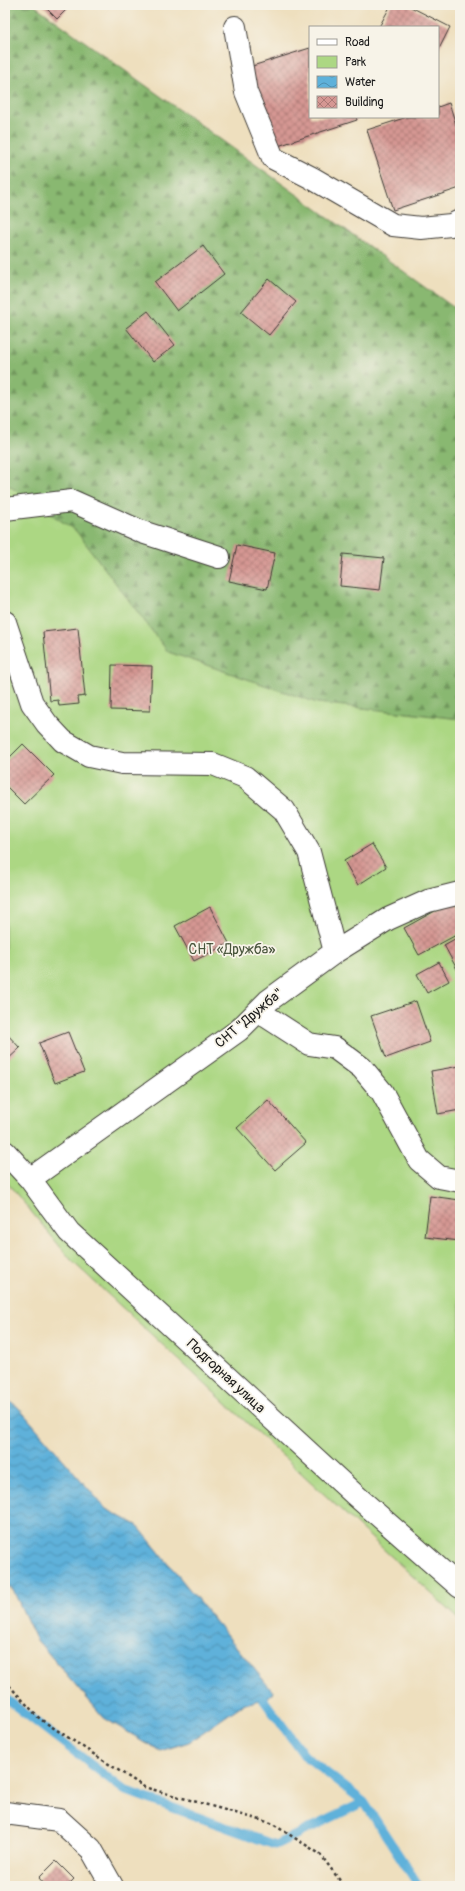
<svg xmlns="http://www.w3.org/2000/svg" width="465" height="1891" viewBox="0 0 465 1891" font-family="Pangolin,sans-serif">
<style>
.forest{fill:url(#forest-firs);stroke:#526a46}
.green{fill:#acd783;stroke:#647a50}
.water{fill:url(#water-waves);stroke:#3d667b}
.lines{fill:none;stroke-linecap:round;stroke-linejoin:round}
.stream{stroke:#5eb1da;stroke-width:9}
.building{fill:url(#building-cross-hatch)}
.minor-casing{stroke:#3c3934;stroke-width:24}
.path{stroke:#3c3934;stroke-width:2.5;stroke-dasharray:3 3;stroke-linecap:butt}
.minor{stroke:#fff;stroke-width:22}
.labels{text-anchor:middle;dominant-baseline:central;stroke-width:3.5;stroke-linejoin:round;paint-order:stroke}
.park-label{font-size:14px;fill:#47543b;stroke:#f7f3e8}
.street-label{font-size:14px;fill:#1c1c1c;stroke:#f7f3e8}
</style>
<defs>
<pattern id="forest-firs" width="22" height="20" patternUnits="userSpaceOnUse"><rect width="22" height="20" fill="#89b871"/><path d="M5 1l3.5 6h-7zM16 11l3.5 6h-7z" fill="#6f955c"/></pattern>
<pattern id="water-waves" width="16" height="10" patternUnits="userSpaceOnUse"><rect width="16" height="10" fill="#5eb1da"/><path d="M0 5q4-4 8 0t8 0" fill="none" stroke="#4d8fb0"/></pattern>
<pattern id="building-cross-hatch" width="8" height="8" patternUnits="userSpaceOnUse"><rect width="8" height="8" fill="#d59793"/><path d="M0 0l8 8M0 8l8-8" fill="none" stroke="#ac7a77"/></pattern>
</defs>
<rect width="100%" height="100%" fill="#f7f3e8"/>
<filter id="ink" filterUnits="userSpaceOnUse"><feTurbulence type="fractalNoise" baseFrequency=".025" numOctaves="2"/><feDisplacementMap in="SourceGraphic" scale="8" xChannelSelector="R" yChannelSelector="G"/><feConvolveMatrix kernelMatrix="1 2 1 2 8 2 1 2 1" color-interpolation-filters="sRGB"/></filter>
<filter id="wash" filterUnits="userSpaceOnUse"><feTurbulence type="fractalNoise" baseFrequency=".012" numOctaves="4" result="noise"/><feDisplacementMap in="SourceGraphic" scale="16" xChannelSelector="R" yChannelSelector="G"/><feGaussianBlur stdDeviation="0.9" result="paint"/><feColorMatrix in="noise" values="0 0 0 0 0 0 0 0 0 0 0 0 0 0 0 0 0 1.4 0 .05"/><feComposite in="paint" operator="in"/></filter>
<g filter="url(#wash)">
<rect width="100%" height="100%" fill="#eedfbe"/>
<path class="forest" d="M5 5H34L460 312V719L317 703 168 652 76 531 5 483Z"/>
<path class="green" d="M5 483 76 531 168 652 317 703 460 719V1620L72 1261 5 1180Z"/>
<path class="water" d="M5 1399 17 1406 106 1509 137 1525 274 1693 263 1699 242 1705 189 1742 160 1751 104 1718 36 1639 13 1590 5 1585Z"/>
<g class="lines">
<path class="stream" d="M5 1698 124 1790 275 1845 364 1802
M263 1699 304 1755 364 1802 419 1886"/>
</g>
<g id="blocks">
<path class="building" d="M43 5H71L57 19Z
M391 5H407L450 27 438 51V27H379Z
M310 48V117H356L357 120 275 147 249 67Z
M449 103 460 137V188L393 210 367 130 407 117H438V107Z
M203 246 224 274 177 311 155 282Z
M269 279 296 302 269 335 241 312Z
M148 311 175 345 153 362 126 328Z
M237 545 275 553 267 589 229 581Z
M343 554 384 558 380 590 340 586Z
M78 628 85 696 78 697 79 704 59 706 58 700 50 701 43 632Z
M112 665 152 666 150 711 111 710Z
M23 744 54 775 24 804 5 785V762Z
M372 844 386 867 358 885 344 861Z
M455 900 460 910V933L419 955 404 928Z
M210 907 229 943 194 961 175 926Z
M460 936V972L459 973 444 945Z
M439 962 449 981 427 993 417 974Z
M416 1001 430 1042 386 1058 371 1016Z
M5 1032 20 1048 5 1062Z
M68 1032 84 1072 55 1083 39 1043Z
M460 1066V1110L438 1114 431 1071Z
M268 1100 306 1143 275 1170 237 1128Z
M430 1196 460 1200V1241L425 1237Z
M56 1861 74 1879 67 1886H46L39 1878Z"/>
</g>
</g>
<g filter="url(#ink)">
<use href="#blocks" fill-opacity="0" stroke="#3c3934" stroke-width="1"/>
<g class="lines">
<g class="minor-casing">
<path id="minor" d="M235 27 246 92 273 158 312 178 393 225 421 228 451 225 460 221
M5 509 72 501 142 532 219 557
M5 622 32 703 47 724 63 741 89 756 122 763 213 764 245 777 284 810 309 852 335 952
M258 1011 309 1044 335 1048 362 1068 382 1092 419 1160 439 1177 460 1181
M5 1152 30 1179 69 1232 354 1494 460 1587
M30 1179 239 1030 268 1001 335 952 388 919 428 901 460 893
M5 1813 59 1820 91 1849 112 1886"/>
</g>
<path class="path" d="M5 1681 40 1719 144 1787 271 1823 320 1854 344 1886"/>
<use href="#minor" class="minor"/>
</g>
</g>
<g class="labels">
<g class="park-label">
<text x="232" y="949">СНТ «Дружба»</text>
</g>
<g class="street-label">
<text transform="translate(249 1018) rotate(-40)">СНТ "Дружба"</text>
<text transform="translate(226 1376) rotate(43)">Подгорная улица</text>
</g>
</g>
<rect width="465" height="1891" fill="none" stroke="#f7f3e8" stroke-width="20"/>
<rect x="309" y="26" width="130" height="92" fill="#f7f3e8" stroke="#9f9d96"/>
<rect x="317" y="39" width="20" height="6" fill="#ffffff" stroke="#9f9d96"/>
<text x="345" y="46" font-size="12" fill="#1c1c1c">Road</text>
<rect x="317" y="56" width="20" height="12" fill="#acd783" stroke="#9f9d96"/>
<text x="345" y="66" font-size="12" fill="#1c1c1c">Park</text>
<rect x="317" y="76" width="20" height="12" fill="url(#water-waves)" stroke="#9f9d96"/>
<text x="345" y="86" font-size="12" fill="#1c1c1c">Water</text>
<rect x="317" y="96" width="20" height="12" fill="url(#building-cross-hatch)" stroke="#9f9d96"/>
<text x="345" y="106" font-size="12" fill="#1c1c1c">Building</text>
</svg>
